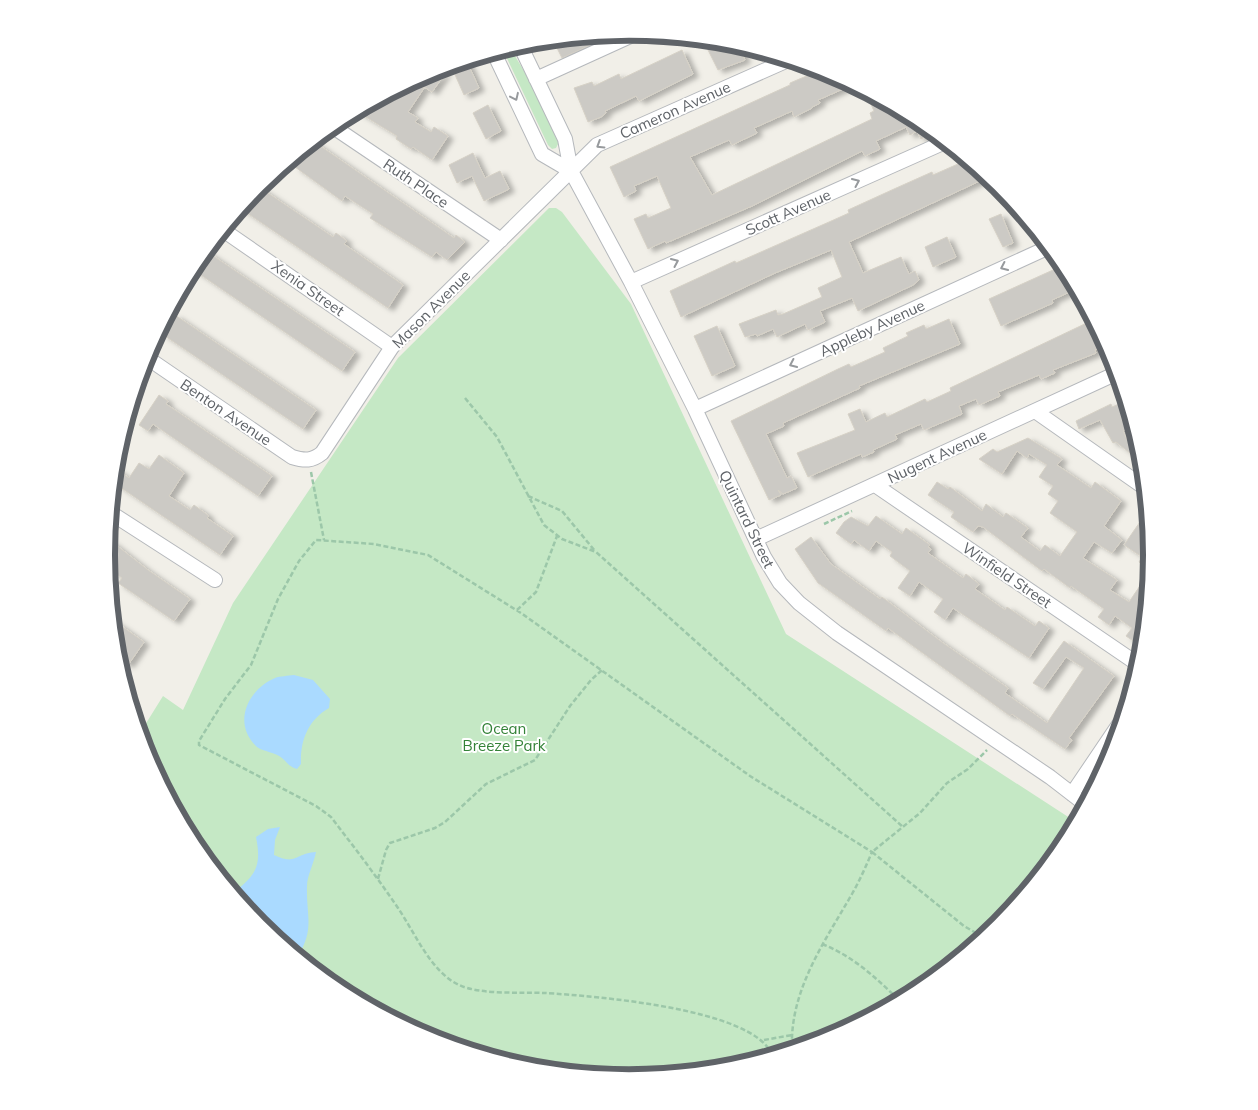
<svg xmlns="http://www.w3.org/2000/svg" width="1258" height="1110" viewBox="0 0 1258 1110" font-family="Mulish,sans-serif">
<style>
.green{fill:#c5e8c5}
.water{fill:#aadaff}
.building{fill:#cccac5;stroke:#d6d1c6;filter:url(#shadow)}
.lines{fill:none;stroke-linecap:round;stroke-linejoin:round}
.minor-casing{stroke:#b5b8bc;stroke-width:16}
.path{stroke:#9cc7a9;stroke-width:2.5;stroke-dasharray:5 2.5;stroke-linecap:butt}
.minor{stroke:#fff;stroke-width:14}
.oneway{stroke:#979a9d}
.labels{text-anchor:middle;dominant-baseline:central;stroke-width:4;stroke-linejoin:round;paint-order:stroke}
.street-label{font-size:15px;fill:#5f6368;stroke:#fff}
.park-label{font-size:15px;fill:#348238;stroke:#fff}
.rim{fill:none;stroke:#5f6368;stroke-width:6}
</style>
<defs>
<filter id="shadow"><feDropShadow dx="5.5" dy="3" stdDeviation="2.5" flood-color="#0004"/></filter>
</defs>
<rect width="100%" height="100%" fill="#f1efe8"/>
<path class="green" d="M510 48 529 79 559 142 556 148 552 149 548 145 503 50Z
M549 208H556L562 212 631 304 786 634 1076 822 1063 846 998 925 919 990 829 1038 731 1068 629 1077 527 1067 429 1038 338 989 259 924 194 845 146 755 140 733 163 696 183 710 233 603 398 358Z"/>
<path class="water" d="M294 675 313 680 330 699 329 708C308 720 300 741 301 764L297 769C288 766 288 763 282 758 275 752 264 752 257 747 232 724 247 690 275 678 280 676 288 676 294 675Z
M280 827 275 840 274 855C297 866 295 853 316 852 314 863 307 876 307 886 306 916 315 928 298 956 275 937 247 919 238 889 258 873 261 862 256 837L268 829Z"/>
<path class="building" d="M614 34 562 58 553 40 580 37Z
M703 40 738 45 745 60 718 70Z
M682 50 693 74 639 101 636 96 605 111 606 113 601 117 588 122 574 88 592 82 594 86 619 74 621 79Z
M467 62 479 88 464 95 452 68Z
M814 68 829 72 852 85 818 100 820 103 812 107V108L794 117 792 111 754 128 757 133 732 145 729 140 690 157 712 195 872 119 870 113 874 111 870 102 878 98 886 103 891 113 898 109 920 121 934 133 921 139 917 131 910 135 906 127 876 141 880 149 865 156 862 151 752 206 666 243 665 241 648 249 634 219 646 214 648 218 671 208 657 176 634 186 636 191 624 197 610 167 790 85V83L816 72Z
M446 72 432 92 420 84Z
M413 81 424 88 408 112 418 118 415 122 431 132 434 127 448 136 432 160 413 147 411 149 396 139 397 136 356 111Z
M488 105 501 131 486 139 473 113Z
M313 141 454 238 456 235 465 242 447 260 436 252 432 257 370 218 373 214 348 198 345 196 342 201 295 167 306 148Z
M473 153 485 178 500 171 509 189 484 201 472 176 457 183 449 165Z
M967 160 981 171 984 179 849 242 863 273 901 257 909 274 915 271 919 280 913 285 858 311 852 298 820 311 825 322 808 330 805 324 777 337 773 329 757 336 756 334 745 337 739 324 776 310 778 315 783 314 806 304 822 297 818 288 842 277 831 250 775 273 681 317 670 291 735 261 736 263 829 222 849 213 848 210 894 189 932 172 933 175Z
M259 187 333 237 336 233 347 241 344 244 403 285 388 308 241 209Z
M1001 214 1013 243 1003 247 989 219Z
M947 237 956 257 933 267 925 247Z
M206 251 355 352 342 371 192 269Z
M1064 265 1076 289 1052 300 1053 303 1001 326 989 299Z
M175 315 316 410 303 429 162 334Z
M949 319 960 344 859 386 860 388 783 423 784 426 766 434 787 478 791 476 797 488 783 494 778 490 781 495 769 500 731 421 838 369 849 364 851 367 885 352 883 348 908 336 906 333 924 325 926 329Z
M1093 320 1107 345 1095 350 1096 353 1053 370 1055 373 1041 379 1039 375 998 392 1000 396 979 405 976 399 959 406 962 414 924 430 921 424 895 435 897 439 873 450 874 452 862 457 861 454 808 477 797 453 855 430 848 414 860 409 866 422 885 413 887 417 925 399 927 402 951 391 950 388Z
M717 326 735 366 712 376 694 336Z
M159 395 168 401 166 404 272 476 258 496 153 424 148 431 139 425Z
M1126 401 1133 427 1123 431 1135 457 1116 442 1113 443 1100 420 1079 429 1076 421 1111 404 1112 407Z
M1028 438 1062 459 1057 465 1091 488 1095 482 1121 501 1104 526 1122 540 1112 553 1094 542 1083 558 1117 580 1110 590 1129 602 1150 571 1142 647 1126 636 1132 628 1115 616 1109 625 1098 617 1104 609 1071 586 1070 588 1044 569 1042 571 983 527 978 526 973 532 951 517 954 512 928 495 937 482 948 489 950 487 982 511 986 504 1003 517 1006 513 1028 528 1021 537 1040 551 1045 545 1060 556 1077 532 1050 513 1058 501 1048 494 1053 486 1039 477 1047 465 1029 454 1027 458 1017 451 1002 474 979 459 993 449 997 452Z
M159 455 184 473 169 496 190 510 194 505 209 516 207 518 233 536 220 555 114 483 115 468 129 478 139 463 149 469Z
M876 516 902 534 906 528 930 545 928 547 931 549 928 553 963 578 966 574 979 584 975 589 1005 610 1007 607 1035 626 1039 621 1049 628 1029 658 953 608 945 620 934 612 943 599 919 582 910 596 898 588 910 571 890 556 892 552 876 541 869 551 854 540 851 544 836 533 844 522 851 517 868 526Z
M1142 519 1148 524 1152 555 1150 569 1139 562 1142 557 1124 545Z
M811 537 831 564 880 599 882 597 943 643 1008 688 1005 693 1047 723 1084 668 1066 657 1043 689 1033 683 1064 641 1114 676 1069 738 1072 740 1065 749 1012 714 1010 716 888 628 886 631 818 583 795 549Z
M111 541 148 570 190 599 174 621 118 583 122 578 108 569 107 547Z
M113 620 144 642 128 665 117 657Z"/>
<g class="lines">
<g class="minor-casing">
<path id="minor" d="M520 45 565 139 571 171 631 282 695 409 764 557 780 583 799 603 837 633 1050 777 1085 804
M494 53 542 154 571 171
M536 79 637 33
M332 126 501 240
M223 230 392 347
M631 282 945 142
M146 357 292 457C305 461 312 461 322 453L392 347 597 145 788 60
M695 409 1049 247
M1035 411 1145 488
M875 485 1139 665
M111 513 215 580
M756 539 1117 373
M1072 794 1122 720"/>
</g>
<path class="path" d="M465 398 497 437 544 525 562 539 596 552 903 827
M311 472 324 540
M528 496 562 511 595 551
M824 524 852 511
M517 610 536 592 557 536
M378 879 386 850 390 843 435 828 445 822 486 784 535 760 570 706 591 680 602 670
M983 937 964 926 872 852 920 813 947 783 968 769 987 750
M822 944C853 956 876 978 899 1000
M764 1040 792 1035
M786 1051 792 1047 800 1046
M772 1055C754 1008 592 996 545 993 520 992 481 995 459 985 431 972 415 933 398 908 377 877 354 847 331 817L316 806 199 745V741L225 699 251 665 278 599 299 561 316 540 374 544 428 555 521 613 750 776 872 852C866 866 860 880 852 894 825 941 790 990 792 1047"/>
<use href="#minor" class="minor"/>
</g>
<defs><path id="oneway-chevron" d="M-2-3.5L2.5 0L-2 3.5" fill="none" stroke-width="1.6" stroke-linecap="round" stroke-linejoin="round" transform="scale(1.25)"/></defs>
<g class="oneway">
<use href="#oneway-chevron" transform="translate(515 97) rotate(65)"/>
<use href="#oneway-chevron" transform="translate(600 145) rotate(148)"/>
<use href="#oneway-chevron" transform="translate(856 182) rotate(-24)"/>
<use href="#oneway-chevron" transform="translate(675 262) rotate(-24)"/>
<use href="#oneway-chevron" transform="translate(1004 267) rotate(155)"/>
<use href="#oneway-chevron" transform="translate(793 364) rotate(155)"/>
</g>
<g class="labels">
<g class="street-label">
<text transform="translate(675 110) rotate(-24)">Cameron Avenue</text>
<text transform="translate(416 183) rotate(34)">Ruth Place</text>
<text transform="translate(788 212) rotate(-24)">Scott Avenue</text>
<text transform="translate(308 288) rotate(35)">Xenia Street</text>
<text transform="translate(431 309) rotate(-45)">Mason Avenue</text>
<text transform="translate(872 328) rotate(-25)">Appleby Avenue</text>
<text transform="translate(226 412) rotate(34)">Benton Avenue</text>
<text transform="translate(937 456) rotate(-25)">Nugent Avenue</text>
<text transform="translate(747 519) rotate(64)">Quintard Street</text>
<text transform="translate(1007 575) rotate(34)">Winfield Street</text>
</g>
<g class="park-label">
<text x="504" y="728">Ocean<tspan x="504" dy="17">Breeze Park</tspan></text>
</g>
</g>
<path d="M0 0H1258V1110H0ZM115 555a514 514 0 1 1 1028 0a514 514 0 1 1-1028 0Z" fill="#fff" fill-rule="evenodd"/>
<path class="rim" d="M115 555a514 514 0 1 1 1028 0a514 514 0 1 1-1028 0Z"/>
</svg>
